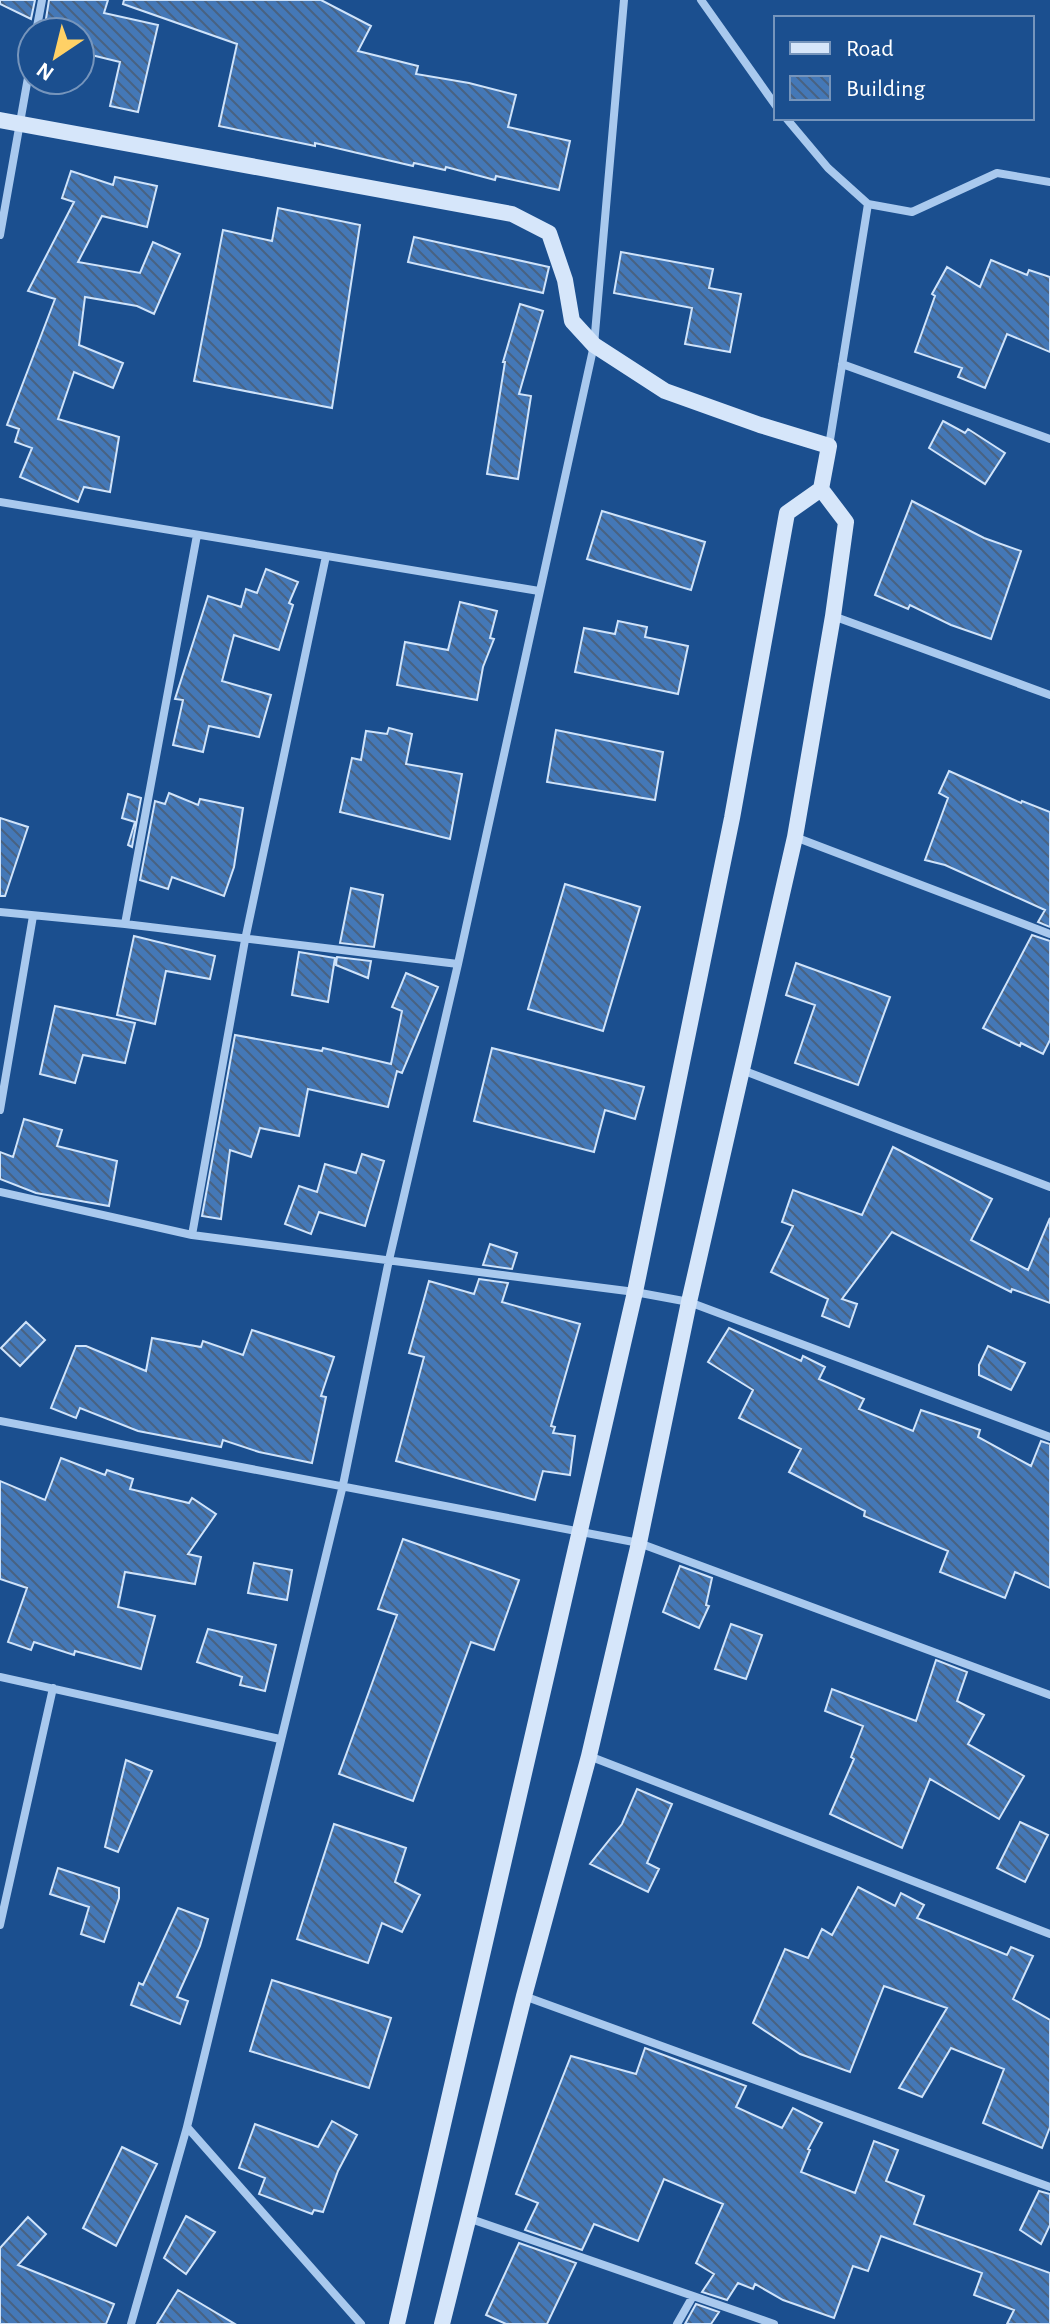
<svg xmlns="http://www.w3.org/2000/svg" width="1050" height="2324" viewBox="0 0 1050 2324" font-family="'Alegreya Sans',sans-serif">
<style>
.building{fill:url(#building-back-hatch);stroke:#cfe3fa;stroke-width:2}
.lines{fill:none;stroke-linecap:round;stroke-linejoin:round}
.street{stroke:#a9c9ee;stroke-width:8}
.secondary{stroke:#d6e6fa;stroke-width:16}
</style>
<defs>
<pattern id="building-back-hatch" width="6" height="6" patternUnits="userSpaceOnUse" patternTransform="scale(2)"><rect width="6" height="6" fill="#4478b7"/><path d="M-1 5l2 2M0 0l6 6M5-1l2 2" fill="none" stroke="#486282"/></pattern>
</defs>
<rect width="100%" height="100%" fill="#1b4f8f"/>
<path class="building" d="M0 0H35L31 19 0 4Z
M49 0H108L104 13 158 25 138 112 110 106 120 62 83 53 85 43 80 41V32H61L45 25Z
M124 0H321L371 26 358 51 418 66 416 74 469 83 516 95 508 127 570 141 559 190 496 176 495 180 446 167 445 170 414 163 413 166 315 143V146L219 126 237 44 123 4Z
M71 171 113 185 115 177 157 186 147 227 102 216 78 262 140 273 153 242 180 254 154 314 137 306 85 297 79 345 123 363 113 388 74 372 58 419 119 437 110 492 84 487 78 502 20 477 32 448 15 442 19 429 7 425 55 299 28 291 74 202 62 198Z
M278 208 360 225 332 408 194 381 223 230 272 241Z
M414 237 549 267 543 293 408 262Z
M621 252 713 269 709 288 741 294 730 352 685 344 692 308 614 293Z
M991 260 1027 275 1029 270 1050 277V352L1007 334 985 388 958 377 962 368 915 352 935 296 932 294 947 267 980 287Z
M520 304 543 311 519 394 531 396 518 479 487 474 505 362H503Z
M943 421 965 433 968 429 1005 453 985 484 929 448Z
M912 501 984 538 1021 551 991 639 951 625 910 605 908 609 875 595Z
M602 511 705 542 691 590 587 559Z
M266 569 298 582 289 603 293 605 279 650 234 635 222 681 271 695 259 737 209 726 203 752 173 745 183 700 175 699 208 596 241 607 246 589 257 593Z
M460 602 497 611 490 638 494 639 483 667 477 700 397 685 405 642 448 650Z
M618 621 647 627 645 637 688 646 678 694 575 672 584 628 615 634Z
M389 728 412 734 406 764 462 774 450 839 340 812 352 758 361 760 366 731 387 734Z
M556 730 663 752 655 800 547 782Z
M949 771 1021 803 1022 801 1050 812V927L1038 922 1045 910 945 865 925 860 948 798 939 793Z
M169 793 198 805 200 799 243 808 234 867 224 896 172 877 168 889 140 880 155 801 165 804Z
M128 794 141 798 132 847 128 845 135 822 122 818Z
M0 818 28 827 5 896H0Z
M565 884 640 907 603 1031 528 1009Z
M351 888 383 895 374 947 340 943Z
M1032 935 1050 941V1040L1043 1054 1021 1043 1020 1046 983 1028Z
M134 936 215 956 210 979 166 971 155 1024 117 1015Z
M299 952 335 958 328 1002 292 995Z
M337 957 371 961 368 978 336 965Z
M796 963 890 997 858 1085 795 1063 815 1005 786 995Z
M406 973 438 987 402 1073 397 1071 388 1107 308 1089 299 1136 260 1128 251 1157 230 1150 221 1219 202 1216 235 1035 322 1051 323 1048 391 1064 402 1011 392 1007Z
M55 1006 135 1023 125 1063 83 1055 75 1083 40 1074Z
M492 1048 644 1087 635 1119 605 1110 594 1152 474 1121Z
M24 1119 62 1130 57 1146 117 1161 109 1206 36 1193 0 1179V1152L13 1157Z
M893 1147 992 1199 971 1240 1028 1270 1050 1218V1303L1012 1289 1011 1292 892 1232 842 1299 857 1304 849 1327 822 1316 828 1299 771 1272 793 1226 782 1222 793 1190 862 1215Z
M362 1154 384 1161 365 1226 319 1212 311 1234 285 1224 299 1186 317 1192 325 1164 356 1173Z
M490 1244 517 1253 512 1269 483 1265Z
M479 1279 508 1283 502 1302 580 1324 551 1426 555 1427 553 1433 575 1436 570 1475 543 1471 535 1500 396 1461 424 1357 409 1353 429 1281 474 1294Z
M26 1322 45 1340 20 1366 1 1348Z
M729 1328 801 1361 803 1356 825 1367 819 1379 864 1399 859 1409 913 1431 921 1410 980 1430 978 1437 1031 1466 1041 1441 1050 1444V1588L1015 1572 1005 1598 940 1572 948 1551 864 1516 865 1511 789 1472 801 1449 739 1418 753 1390 708 1362Z
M252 1330 334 1357 321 1396 326 1397 312 1463 259 1452 223 1440 221 1447 138 1431 80 1408 76 1418 51 1408 76 1346H86L146 1371 152 1338 201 1347 203 1341 243 1355Z
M988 1346 1025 1363 1011 1390 979 1375V1365Z
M61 1458 105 1475 107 1470 133 1479 130 1489 189 1503 192 1498 216 1514 188 1554 201 1557 195 1584 125 1572 118 1607 155 1616 141 1669 75 1651 74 1655 34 1642 31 1650 8 1642 27 1588 0 1579V1481L45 1500Z
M403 1539 519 1580 494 1650 471 1642 413 1801 339 1774 397 1615 378 1609Z
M254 1563 292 1570 287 1600 248 1593Z
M680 1566 712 1578 706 1605 709 1606 699 1628 663 1612Z
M731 1624 762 1635 746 1679 715 1669Z
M208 1629 276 1645 265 1691 240 1685 242 1677 197 1662Z
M936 1660 967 1672 957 1701 984 1715 968 1744 1024 1776 999 1819 930 1779 902 1848 830 1814 854 1759 851 1757 863 1726 825 1711 832 1689 916 1721Z
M126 1760 152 1771 118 1852 105 1847Z
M637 1789 672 1804 647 1863 659 1869 648 1892 590 1864 622 1824Z
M1020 1822 1048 1835 1025 1882 997 1868Z
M334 1824 406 1848 395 1882 420 1895 402 1932 382 1923 368 1963 297 1939Z
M58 1868 119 1888V1898L104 1942 81 1934 89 1907 50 1894Z
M858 1887 895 1906 901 1893 924 1905 917 1918 1007 1955 1011 1947 1033 1956 1013 1999 1050 2020V2127L1042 2148 983 2123 1004 2069 951 2048 922 2097 899 2088 947 2008 884 1986 850 2072 800 2054 753 2023 785 1949 808 1958 822 1929 832 1935Z
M178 1908 208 1919 200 1946 177 1997 188 2001 180 2024 131 2005 139 1983 143 1985Z
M272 1980 391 2018 369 2088 250 2051Z
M645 2048 746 2086 736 2107 782 2128 793 2108 822 2123 808 2149 810 2150 801 2172 855 2193 874 2141 898 2150 886 2181 924 2196 914 2224 1050 2273V2324H1007L1014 2310 974 2295 982 2273 881 2236 868 2271 853 2266 834 2318 783 2300 755 2284 753 2289 738 2283 727 2300 702 2292 714 2274 696 2263 723 2204 664 2179 638 2241 594 2224 582 2250 525 2230 538 2203 516 2194 571 2056 636 2074Z
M332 2121 357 2135 338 2171 323 2212 314 2210 312 2214 259 2194 265 2178 239 2168 255 2124 318 2147Z
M122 2147 157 2164 116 2246 83 2228Z
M1039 2191 1050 2194V2225L1041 2244 1020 2230Z
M186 2216 215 2232 186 2274 164 2258Z
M28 2217 46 2234 18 2265 114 2304 106 2324H0V2248Z
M519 2243 576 2263 547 2324H506L486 2315Z
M178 2290 235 2324H157Z
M696 2304 719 2312 711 2324H685Z"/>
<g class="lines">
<path class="street" d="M701 0 776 106
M36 32 42 0
M786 118 828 168 868 204 912 212 997 173 1050 182
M0 235 32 55
M842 364 1050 439
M829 446 868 204
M0 502 539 591
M833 616 1050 695
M795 837 1050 934
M0 912 125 924 458 964
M125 924 197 535
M742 1070 1050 1187
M0 1110 33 916
M0 1192 192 1235 635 1292 689 1302 1050 1437
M192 1235 245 940 326 556
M0 1421 639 1543 1050 1695
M0 1677 280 1739
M589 1756 1050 1934
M0 1925 53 1688
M524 1996 1050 2187
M468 2218 774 2324
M131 2324 187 2127
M361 2324 187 2127 343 1485 389 1260 458 964 594 345 624 0
M677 2324 693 2296"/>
<path class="secondary" d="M0 120 512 214 549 233 565 280 572 321 594 345 665 391 760 425 829 446 821 489 787 513 732 818 635 1292 397 2324
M442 2324 524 1996 589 1756 639 1543 689 1302 795 837 833 616 846 522 821 489"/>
</g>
<rect x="774" y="16" width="260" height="104" fill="#1b4f8f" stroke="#7695bc" stroke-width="2"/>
<rect x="790" y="42" width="40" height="12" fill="#d6e6fa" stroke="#7695bc" stroke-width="2"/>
<text x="846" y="56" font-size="24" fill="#ffffff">Road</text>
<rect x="790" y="76" width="40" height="24" fill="url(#building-back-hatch)" stroke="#7695bc" stroke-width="2"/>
<text x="846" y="96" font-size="24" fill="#ffffff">Building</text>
<g transform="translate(56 56) rotate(215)"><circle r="38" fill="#1b4f8f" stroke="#7695bc" stroke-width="2"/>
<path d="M0-6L14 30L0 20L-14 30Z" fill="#ffd166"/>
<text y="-12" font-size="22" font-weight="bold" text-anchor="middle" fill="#ffffff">N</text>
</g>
</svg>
